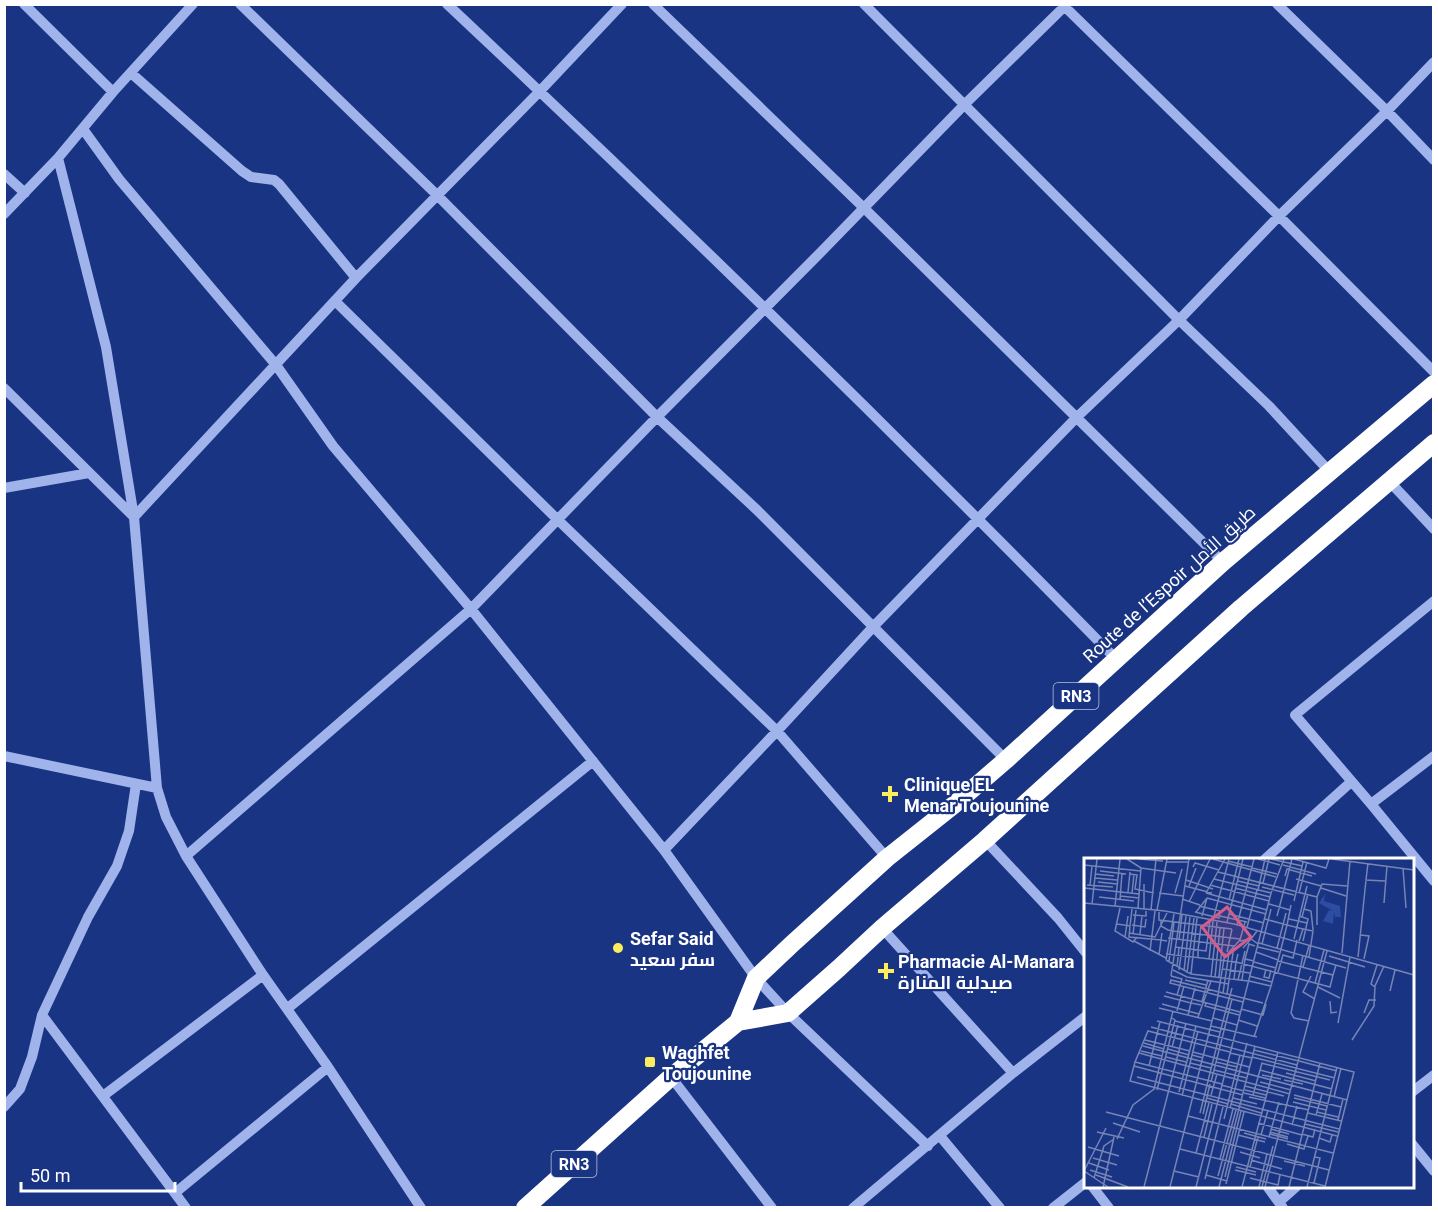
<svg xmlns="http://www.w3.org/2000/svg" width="1438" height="1212" viewBox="0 0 1438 1212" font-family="Roboto,Cairo,sans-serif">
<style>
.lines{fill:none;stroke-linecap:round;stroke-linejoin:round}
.minor{stroke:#a0b4eb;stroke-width:10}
.highway{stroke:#fff;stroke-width:18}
.poi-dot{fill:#fded5c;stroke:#1a3484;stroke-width:2}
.labels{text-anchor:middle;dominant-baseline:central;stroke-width:4.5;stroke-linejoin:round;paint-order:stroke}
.shield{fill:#1a3484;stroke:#bac2da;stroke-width:1.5}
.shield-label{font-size:16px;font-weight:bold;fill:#fff}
.street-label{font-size:18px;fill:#fff;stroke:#1a3484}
.poi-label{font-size:18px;font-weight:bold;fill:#fff;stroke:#1a3484;text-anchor:start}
.inset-road{fill:none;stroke:#7685b5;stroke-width:1.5}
.view{fill:#d45d8c;fill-opacity:0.15;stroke:#d45d8c;stroke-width:3}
.inset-edge{fill:none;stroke:#fff;stroke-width:3}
</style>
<rect width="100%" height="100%" fill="#1a3484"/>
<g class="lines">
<path class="minor" d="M24 4 113 92
M240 4 437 195 657 417 757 510 1006 760
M447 4C675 218 898 436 1116 659
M653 4 864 208 1223 562
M864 4 1179 320 1269 406 1329 471
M1062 4 1279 216 1434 372
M1277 4 1387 111 1434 160
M131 73 242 171 251 177 274 180 279 184 356 278
M83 129 119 179 276 365 333 446 471 609 664 850 756 978 788 1013 928 1146
M58 158 106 347 134 517 157 788 166 817 186 856 263 975 328 1067 421 1208
M4 174 25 193
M4 214 58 158 113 92 193 4
M335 301 558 520 777 731 887 858
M4 388 134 517
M1389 481 1434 529
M4 488 89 473
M134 517 356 278 540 91 622 4
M1434 601 1295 715 1371 804 1434 881
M4 756 157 788
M1371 804 1434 756
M985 840 1058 918 1086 953
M664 850 777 731 874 626 1076 418 1179 320 1279 216 1387 111 1434 62
M186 856 471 609 657 417 821 252 964 105 1067 4
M1264 860 1351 782
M882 928 1013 1073
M288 1008 593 761
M42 1015 186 1208
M671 1077 772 1208
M1412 1092 1434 1075
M103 1096 263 975
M4 1107 20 1089 32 1057 42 1015 88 917 117 866 129 831 136 784
M940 1136 1000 1208
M1412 1144 1434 1171
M1092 1186 1109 1208
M1267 1186 1283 1208
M175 1193 328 1067
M1279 1202 1297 1186
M853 1208 1013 1073 1086 1016
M1053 1208 1086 1182"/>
<path class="highway" d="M738 1022 788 1013 839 968 882 928 985 840 1241 608 1434 443
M525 1208 671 1077 738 1022 756 978 792 944 887 858 955 804 1006 760 1223 562 1434 384"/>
</g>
<g class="poi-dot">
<path d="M887 785h6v6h6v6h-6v6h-6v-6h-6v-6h6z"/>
<circle cx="618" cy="948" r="6"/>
<path d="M883 962h6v6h6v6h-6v6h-6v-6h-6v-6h6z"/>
<rect x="644" y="1056" width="12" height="12" rx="3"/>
</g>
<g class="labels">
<g class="shield">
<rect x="1053.5" y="683" width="45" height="26" rx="4.5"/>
<rect x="551.5" y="1151" width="45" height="26" rx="4.5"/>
</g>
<g class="shield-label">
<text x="1076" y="696">RN3</text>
<text x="574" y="1164">RN3</text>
</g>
<g class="street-label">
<text transform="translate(1169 584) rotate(-42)">Route de l’Espoir طريق الأمل</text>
</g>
<g class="poi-label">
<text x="904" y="784">Clinique EL<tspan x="904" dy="21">Menar Toujounine</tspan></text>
<text x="630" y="938">Sefar Said<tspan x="630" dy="21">سفر سعيد</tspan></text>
<text x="898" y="961">Pharmacie Al-Manara<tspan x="898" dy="21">صيدلية المنارة</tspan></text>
<text x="662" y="1052">Waghfet<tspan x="662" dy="21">Toujounine</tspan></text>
</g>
</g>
<g transform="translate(1084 858)">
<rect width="330" height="330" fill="#1a3484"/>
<path d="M241 36 240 43 256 48 257 59H251L250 54 249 66 239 63 245 52 249 53 235 45Z" fill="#2d4ca2"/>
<path class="inset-road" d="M43 1 57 10 54 50M55 1 79 3M129 1 192 19M174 1 196 7M187 1 218 8M210 1 242 10 245 1M248 1 330 12M144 3 168 9M83 4H105M284 5 282 22 301 23M0 7 57 13M199 7 232 16M109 9 111 5 135 12M57 10 92 15M168 10 193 16M319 10 322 50M16 13 42 16M134 14 233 39M11 16 30 18M45 16 53 17 51 31 70 35M201 18 203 11 228 18M11 20 33 22M130 21 187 35M212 21 237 28M102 22 129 31M154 23 175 28M14 24 33 26M179 25 185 1M3 27 29 29M6 27 8 8M126 27 185 43M101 28 128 35M105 28 112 10M178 29 210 37M0 30 55 36M151 30 186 39M237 30 262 38M174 32 181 1M44 34 46 14M48 35 50 16M75 35 99 38M91 35 98 11M122 35 183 52M122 35 141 1M215 35 223 4M36 38 55 40M15 39 50 43M123 40 182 56M98 41 116 47M36 42 38 15M145 42 155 1M210 43 219 4M105 44 126 1M0 45 81 53 150 66 330 117M300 45 303 8M8 46 13 1M185 46 206 52M207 47 203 67 219 71 215 83M31 48 36 1M36 50 31 73 49 84 53 79M60 51V26M220 51 227 53 229 72M67 52 72 1M73 52 83 1M75 54V62L148 71M111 54 135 60 136 53 115 48M112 54 123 40 118 58M145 56 180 65M49 57 62 58V53M102 58 98 90 114 92V100M136 58 163 64M193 58 208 1M215 58 224 61 219 83M218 59 224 36M205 61 223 65M77 62V68L84 72 89 73 90 64M129 62 145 1M143 64 159 1M33 66 46 68 48 51M48 67 61 69 62 61M117 67 114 92 122 93 126 62M153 67 170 1M233 67V39L238 26 263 28M46 68 45 79 77 82 78 75M163 69 173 32M219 71 229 73 225 99M45 75 71 79 83 55M49 76 52 52M56 76 58 58M277 77 285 78 280 101M41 79 44 58M84 80 150 88M210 81 223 28M95 82 98 57M50 83 82 100M156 83 167 81 173 73M175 85 262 110M178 86 187 51M91 89 98 90 95 112M174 89 195 94M159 90 167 81 174 86M193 90 202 55M66 93 71 53M143 94 148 71M172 94 194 102M144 95 156 82 161 64M258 95 266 3M82 96 152 104 154 96M75 97 77 82 83 83M219 97 207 155 210 160 225 163M245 98 281 109M274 99 282 22M125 101 129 63M161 101 165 86 171 88M82 102 107 116 164 123M82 102 90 56M85 103 89 73 156 81M194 103 249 117 252 107M170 104 192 110M93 109 95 90M219 109 225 88M138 111 166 115M182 111 180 119 185 120 187 112M89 112 103 119 145 126M100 113 106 59M194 114 199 97 209 100 213 82M103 115 110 60M107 116 113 60M87 118 105 1M87 118 98 121 93 137M165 118 188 124M227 118 219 134 231 141M127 119 133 64M131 119 136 70M135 119 140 70M150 121 152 104 246 129 249 117M101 122 122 127M154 122 161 93M158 122 161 101 170 103M165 123 187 128 197 91 203 67 181 61M231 125 240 92M234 129 256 140M291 129 287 126 293 107M111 130 107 145 117 147M306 133 311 112M82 134 156 154M139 135 145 95M143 136 150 88M80 138 107 145 104 157M246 143 247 155 253 154M118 144 124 122M159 144 86 125 87 122 179 145M122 145 121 148 155 157M78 146 115 156M75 150 128 163M157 151 179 157 182 146M93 153 100 128M280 155 285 142H292M114 159 127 123M129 160 153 167M154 162 173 168M73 163 270 214 241 329M91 163 136 174M139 163 148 130M254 165 266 99M127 168 173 179M67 169 213 207M114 173 108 197 119 200M170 179 187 128M61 182 106 193M268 182 290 148 291 128 300 108M60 185 80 191M59 188 263 242M88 189 94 167M84 191 105 197M170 192 215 203M57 193 78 198M109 194 165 209M55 195 162 224M146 195 168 200M82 199 102 204M168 199 251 220M215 203 253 213M51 204 46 223 253 278M132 204 153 209M106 205 127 210M177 205 246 222M50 208 159 237M65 208 76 164M130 212 163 220M176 212 248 231M202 215 232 223M178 217 197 221M53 219 255 271M200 222 219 226M127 224 148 141M162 224 206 236M176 224 207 232M138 226 51 204 64 173 146 194M137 227 160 233M161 228 200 238M73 232 91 162 88 160M161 232 182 237M95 234 112 168M160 235 181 240M127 237 133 216M169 237 178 205M210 237 257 249M98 238 108 197M165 239 225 252M250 239 257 210M123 240 144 246M149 240 173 246M210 240 243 248M209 244 242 252M147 246 177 255M146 250 163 185M22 254 245 312M233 254 254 259M116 255 139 163M224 255 257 263M119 256 126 226M232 257 238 236M104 258 249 295M140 261 156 197M254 262 259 241M29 265 56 274M174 265 218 277M221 266 254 274M208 267 213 248M187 271 205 276M13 274 40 280M186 274 204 279M160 275 182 281M186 276 204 281M218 276 229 279 231 271M154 277 181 284M177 277 184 252M120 279 128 246M185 279 195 244M235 280 246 284 248 277M33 281 49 247 70 231 89 153M203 286 220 291 224 278M4 289 35 298M96 291 241 328M156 294 176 300M112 295 125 245M9 300 33 307M136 301 149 251M167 302 198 311M200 303 221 308M5 305 25 312M152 309 172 314M166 309 174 279M6 312 28 319M151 312 172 317M0 313 22 270M0 313 24 329M90 313 115 319M12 317 44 329M122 317 143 323M134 318 152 252M141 319 157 253M10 320 20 288 30 281M166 320 194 327 196 317M121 321 139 249M230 325 236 300 231 299M142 326 160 254M19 329 30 279M60 329 102 165M86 329 133 143 141 95M112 329 187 35 200 1M135 329 171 188M158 329 194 194M175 329 183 296M178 329 189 288M181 329 243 93M205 329 236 205M223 329 253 209"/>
<path class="view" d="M143 49 167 79 141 99 118 69Z"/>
<rect width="330" height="330" class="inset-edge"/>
</g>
<rect width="1438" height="1212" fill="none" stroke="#ffffff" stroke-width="12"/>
<path d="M21 1182v9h154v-9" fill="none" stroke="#ffffff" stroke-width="3"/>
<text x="30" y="1182" font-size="18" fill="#ffffff" stroke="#1a3484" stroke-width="4.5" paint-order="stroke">50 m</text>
</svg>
